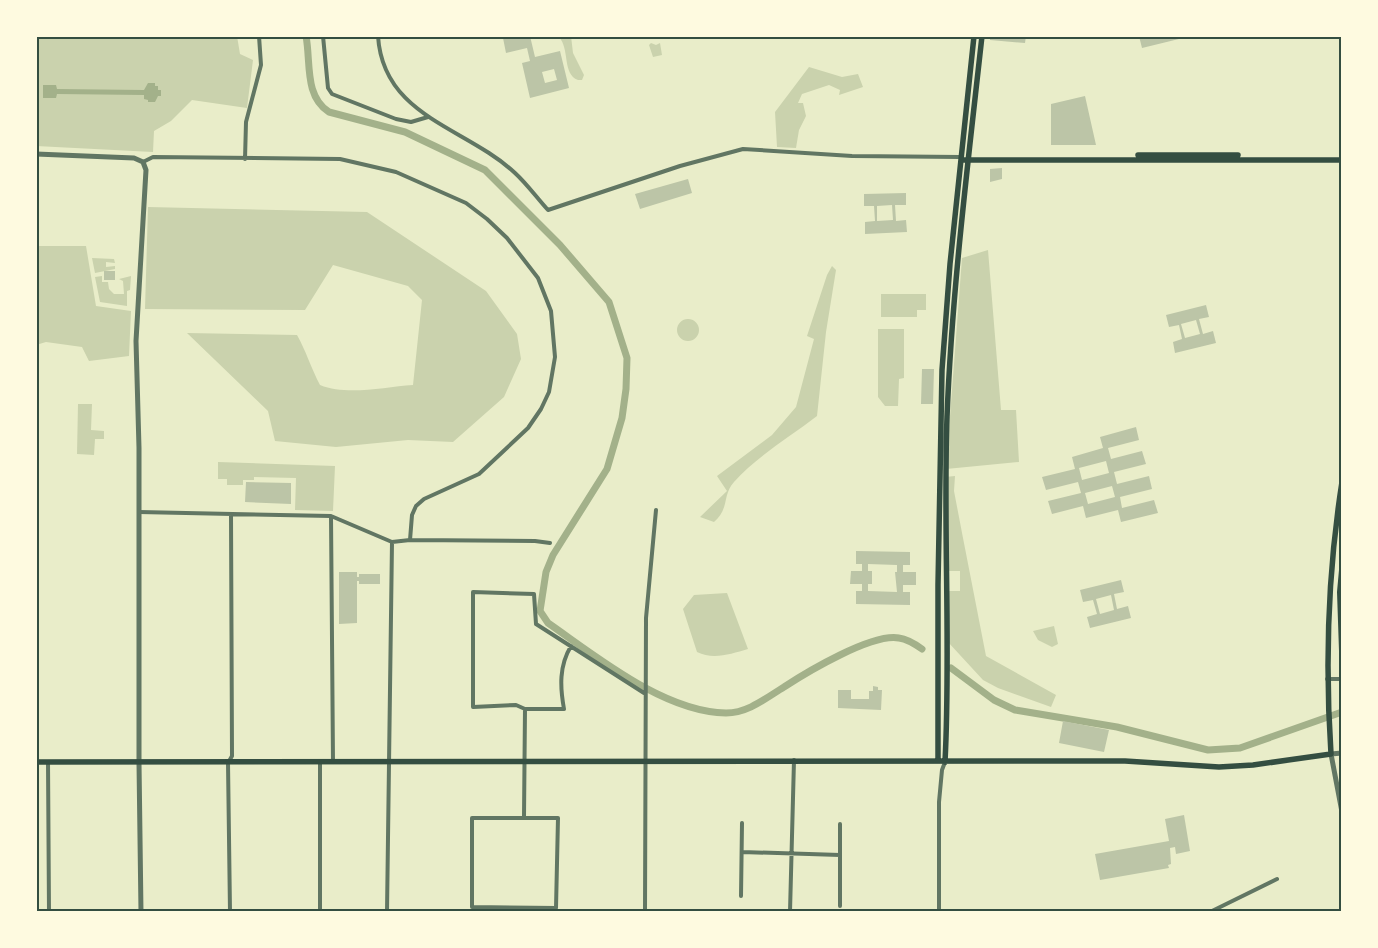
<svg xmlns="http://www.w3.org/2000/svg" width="1378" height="948" viewBox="0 0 1378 948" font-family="'Public Sans',sans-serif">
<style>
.green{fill:#cad2ad}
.water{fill:#a3b18a}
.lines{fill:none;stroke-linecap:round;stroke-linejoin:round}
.canal{stroke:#a3b18a;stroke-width:7}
.building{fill:#bcc5a7;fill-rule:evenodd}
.minor{stroke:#617663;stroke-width:4}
.tertiary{stroke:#617663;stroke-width:5}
.secondary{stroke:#344e41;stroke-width:5.5}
.trunk{stroke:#344e41;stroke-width:6}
.neatline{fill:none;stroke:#344e41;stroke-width:2}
</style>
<rect width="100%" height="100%" fill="#e9edc9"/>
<path class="green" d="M36 36H237L240 54 253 60 247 108 192 100 171 121 154 131 153 152 36 146Z
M571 36 573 53 584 75 582 80H578C562 74 570 49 559 37Z
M651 43 656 45 660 43 662 55 653 57 649 45Z
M809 67 842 77 858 74 863 87 839 95 840 90 829 85 802 94 798 103H803L806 116 799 130 796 148 777 147 775 112Z
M148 207 367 212 486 291 517 334 521 359 504 397 453 442 408 440 336 447 275 441 268 411 187 333 297 335C306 351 311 368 320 385 347 396 384 387 413 385L422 300 408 286 333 265 305 310 145 309Z
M36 246H86L96 306 131 311 129 356 89 361 82 347 46 342 36 345Z
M988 250 1001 410H1016L1019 462 946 469 962 258Z
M92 258 114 259 115 263 106 262V267L115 266V269L95 273Z
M832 266 836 270 826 332 817 416C790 437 757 456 734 482 722 495 730 508 714 522L700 517 727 491 717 476 772 435 796 407 814 339 807 336 827 275Z
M102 276V282H108L109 289 114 294H124L123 281 119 279 131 276 130 290 127 291V306L100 302 95 277Z
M881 294H926V310H917V317H881Z
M677 330a11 11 0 1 1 22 0a11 11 0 1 1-22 0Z
M878 329H904V378L899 379 898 406H885L878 397Z
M78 404H92L91 430 104 431V439H95L94 455 77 454Z
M218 462 335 466 333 511 295 510 296 478 254 477V480H243V485H227V479H218Z
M955 476 954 491 963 538 986 656 1056 695 1051 707 998 688 983 680 948 642 945 591H960V571H944L945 477Z
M727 593 748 649C731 654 713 660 697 652L683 609 694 595Z
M1054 626 1058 644 1052 647 1038 640 1033 631Z"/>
<path class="water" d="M148 83H155V86H158V90H161V96H158L155 102H148V100L144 99V95L57 94 56 98H43V85H56L57 89 144 90Z"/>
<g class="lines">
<path class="canal" d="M306 36C311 62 304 96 329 112L405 132 485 170 560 245 609 302 627 358 626 389 622 418 607 469 553 555 546 572 540 611 548 623C597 657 664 712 726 713 748 713 766 698 784 687 807 672 872 633 899 638 907 639 915 644 922 649
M951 668 994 700 1015 710 1117 727 1208 750 1240 748 1342 712"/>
</g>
<path class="building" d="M512 36H530L535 57 560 51 569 88 530 98 522 63 530 61 527 48 506 53 503 38ZM554 69 557 80 545 83 542 72Z
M990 36H1026L1025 43 990 40Z
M1139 36H1182L1183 38 1142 48Z
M1085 96 1096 145H1051V104Z
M1002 168V179L990 182V169Z
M688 179 692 193 640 209 635 194Z
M906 193V205H895L896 221 906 220 907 232 865 234V222L875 221 874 206H864V194ZM892 205 893 220 877 221V206Z
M104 271H115V280H104Z
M1206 305 1209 317 1199 319 1203 334 1213 331 1216 343 1175 353 1173 342 1182 339 1179 325 1169 327 1166 315ZM1196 320 1200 334 1185 338 1181 324Z
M922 369H934L933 404H921Z
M1136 427 1139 440 1108 448 1111 459 1142 451 1146 464 1114 472 1117 484 1149 476 1152 489 1120 497 1122 508 1154 500 1158 513 1121 522 1118 510 1086 518 1083 506 1052 514 1048 501 1081 493 1078 482 1046 490 1042 477 1075 469 1072 457 1103 448 1100 437ZM1106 461 1109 473 1082 480 1079 468ZM1112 486 1115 497 1088 504 1085 493Z
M246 482 291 483V504L245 502Z
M856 551 910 552V565H903V572H916V585H903V592H910V605L856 604V591H862V584H850L851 571H862V564H856ZM868 564 897 565V572H895L897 592 868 591V584H872V571H868Z
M339 572H357V577H359V574H380V584H359V581H357V623L339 624Z
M1121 580 1124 592 1114 594 1117 609 1128 606 1131 618 1090 628 1087 617 1097 614 1093 600 1083 602 1080 590ZM1111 595 1114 610 1100 614 1096 599Z
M873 686 878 687V690H882L881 710 838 708V690H851V699H869V691H873Z
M1063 721 1109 730 1104 752 1059 743Z
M1184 815 1190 851 1176 854 1175 847 1170 848 1171 864 1168 865 1169 868 1100 880 1095 854 1169 841 1165 819Z"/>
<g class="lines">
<path class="minor" d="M323 36 328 88 332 94 396 119 411 122 428 117
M378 36C383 117 466 127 515 173 527 184 537 198 548 210L680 166 743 149 852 156 960 157
M245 159 246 122 261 65 259 36
M143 162 153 157 340 159 396 172 466 203 487 219 507 238 538 278 551 311 555 357 549 392 541 409 528 428 479 474 424 499 416 506 412 515 410 540
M139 512 331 516 392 542
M331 516 333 762
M571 646C559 666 560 687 564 709H525L516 705 473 707V592L534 594 536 624 644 693
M1327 679H1342
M48 762 49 912
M524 817 525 709
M472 818H558L556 908 472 907Z
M840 824V906
M742 852 840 855
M741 896 742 823
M230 912 228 763 232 756 231 514
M320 912V762
M387 912 392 542 410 540 535 541 550 543
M645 912 646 618 656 510
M790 912 794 760
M939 912V802L942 770 945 762
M1210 912 1277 879"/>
<path class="tertiary" d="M36 154 134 158 143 162 146 170 136 341 139 448V763L141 912
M1342 753 1331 754 1342 812"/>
<path class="secondary" d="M1138 155H1238
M964 160H1342
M938 761V585L942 370 950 264 974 36
M36 762 1125 761 1219 767 1253 765 1331 754C1325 664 1328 571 1342 482
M945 762C951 647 943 532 947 417 952 290 968 163 982 36"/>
<path class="trunk" d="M1342 570 1340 592 1342 651"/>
</g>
<rect width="1378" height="948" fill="none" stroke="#fefae0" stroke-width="75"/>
<rect x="38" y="38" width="1302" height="872" class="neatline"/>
</svg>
